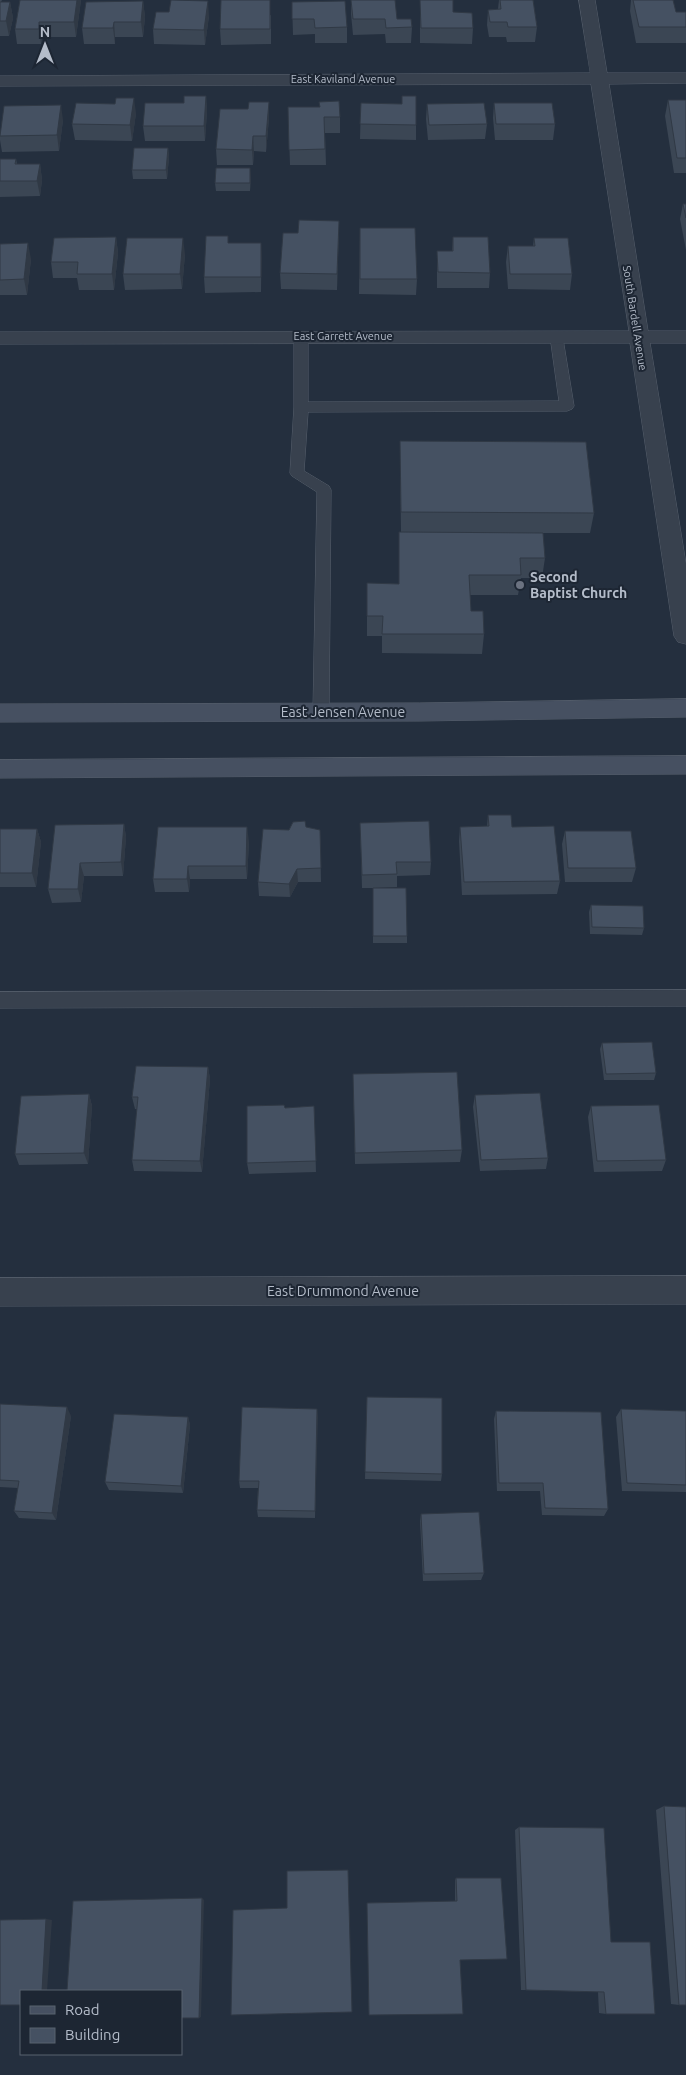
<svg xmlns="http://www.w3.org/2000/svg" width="686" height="2075" viewBox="0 0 686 2075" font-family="Ubuntu,sans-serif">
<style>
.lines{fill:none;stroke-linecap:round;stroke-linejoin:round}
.service-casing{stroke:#565f6c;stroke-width:1}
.minor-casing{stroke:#565f6c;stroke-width:1}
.secondary-casing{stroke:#565f6c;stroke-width:1}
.service{fill:#38414e;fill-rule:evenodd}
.minor{fill:#38414e;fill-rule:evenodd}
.secondary{fill:#465061;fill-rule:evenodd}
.wall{fill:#3b4654}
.shaded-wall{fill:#303945}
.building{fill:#455162;stroke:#303945}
.worship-dot{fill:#6b7280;stroke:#1d2633;stroke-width:2}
.labels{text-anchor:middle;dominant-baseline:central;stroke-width:4;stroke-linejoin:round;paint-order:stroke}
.far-street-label{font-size:11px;fill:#b4bcc9;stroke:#1d2633}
.poi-label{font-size:14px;font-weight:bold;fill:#b4bcc9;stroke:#1d2633;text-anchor:start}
.street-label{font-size:14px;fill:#b4bcc9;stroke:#1d2633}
</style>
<rect width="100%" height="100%" fill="#242f3e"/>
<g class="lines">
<g class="service-casing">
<path id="service" d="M301 332 308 336V402L559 401 550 336 552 333H562L574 406 572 409 567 411 308 412 304 471 329 486 331 490 329 712 327 716 321 718 315 716 313 712 317 492 292 476 290 473 294 407V336Z
M686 990V1006L0 1008V992Z"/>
</g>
<g class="minor-casing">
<path id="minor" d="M579 0H595L607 73H686V83L609 84 648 331H686V343H650L686 564V644L678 642 674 636 630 343 0 344V332L629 331 591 84 0 86V76L590 73Z
M686 1276V1304L0 1306V1278Z"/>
</g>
<g class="secondary-casing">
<path id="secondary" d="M686 699V717L419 721 0 722V704L419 703Z
M686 756V774L0 778V760Z"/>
</g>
<use href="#service" class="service"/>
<use href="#minor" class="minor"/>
<use href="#secondary" class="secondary"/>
</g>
<path class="wall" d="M0 0H2L1 2H10L13 18 9 36H0Z
M20 0H81L76 37H42L41 44H17L15 29Z
M351 0 397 19 412 27 411 43H386L385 34 353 35 351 14Z
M420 0 453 12 473 28 472 44 420 43Z
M499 0H533L537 27 535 42H507L506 37H489L487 25 488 10 498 9Z
M631 0H673L676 12H686V43H636L630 11Z
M143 1 145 17 143 37H115V44H84L82 28Z
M292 2 347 27V43H315V34L293 35Z
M271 15V44L221 45 220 29Z
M209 16 205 45 154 44 153 29Z
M206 96 207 111 205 141H145L143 126 184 103Z
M668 100H686V173H674L665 116Z
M361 103 416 125V140L360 139Z
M494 103 555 124 553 140H495L493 118Z
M427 104 487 124 485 139 428 140 426 119Z
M288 107 340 117V133H325L326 165H290Z
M248 109 269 118 266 152 254 151 253 165H217L216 149Z
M136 113 132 141 75 140 72 124Z
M63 120 59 151 2 152 0 140V132Z
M168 148 169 157 167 179H133L132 170Z
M0 159H16L17 164H40L42 180 40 196 0 197Z
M251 176 250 191H216L215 183Z
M683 204H686V250L680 219Z
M339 221 337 290 281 289 280 273Z
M360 228 417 279 416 295 359 294Z
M116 237 118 253 114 290H79L77 278H53L51 262Z
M453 237 490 273 489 288H437V251H452Z
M534 238 572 274 570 290 508 289 506 262 508 246H533Z
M261 243V292L205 293 204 277Z
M0 244 31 259 27 295H0Z
M185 254 182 289 125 290 123 274Z
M400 441 594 513 590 533H523L545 558 542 578H521L518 595H470L471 611 484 634 482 654 382 653V636H367V583L399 584V532H401L400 462Z
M488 815 512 827 560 881 557 894 462 895 459 841 460 827 487 826Z
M360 823 431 862 430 875 397 876V887L376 888 407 936V943H373V888H362Z
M124 824 126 837 123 876H84L81 902 52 903 48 889Z
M306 827 320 830 321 882H298L290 897 259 896 258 882 289 830Z
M0 829H37L41 842 36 887H0Z
M565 831 636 868 632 882H565L562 844Z
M249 841 247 879H190L189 892H155L153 879Z
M591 905 644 928 642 935 590 934 589 912Z
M602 1043 656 1073 654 1080H604L600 1049Z
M208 1067 210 1079 202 1172 134 1171 132 1160 137 1109H135L132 1097Z
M353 1074 462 1150 460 1162 355 1164Z
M89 1094 92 1106 88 1164 19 1165 15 1154Z
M475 1095 548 1158 546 1169 480 1171 473 1107Z
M314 1106 316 1172 249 1174 247 1163 285 1108Z
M591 1106 666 1160 662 1171 594 1172 588 1117Z
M367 1397 442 1474 441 1481 365 1479Z
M0 1404 71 1416 56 1520 19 1518 14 1511 18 1488 0 1487Z
M317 1409 315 1518 258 1517 257 1510 258 1488H240L239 1481Z
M621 1409 686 1411V1492L622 1491 616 1417Z
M496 1411 608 1509 604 1516 542 1515 540 1491H497L494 1419Z
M188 1417 190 1425 183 1493 109 1490 105 1482Z
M421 1514 484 1573 481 1580 423 1581 420 1521Z
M664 1806 679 2005 671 2004 656 1810Z
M519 1827 611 1942 606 2014 599 2013 598 1992 521 1990 515 1830Z
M456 1878 460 1960 369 2015 367 1903 455 1901V1880Z"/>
<path class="shaded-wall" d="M77 0H81L76 37 74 22Z
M143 1 145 17 143 37 141 22Z
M208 1 209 16 205 45 204 30Z
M10 2 13 18 9 36 6 21Z
M39 22 42 37 41 44 39 29Z
M114 22 115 37V44L113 28Z
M206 96 207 111 205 141 204 126Z
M134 98 136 113 132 141 130 125Z
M269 102V118L266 152V136Z
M61 105 63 120 59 151 57 135Z
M253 136 254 151 253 165 252 150Z
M168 148 169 157 167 179 166 170Z
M40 164 42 180 40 196 37 181Z
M250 168 251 176 250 191Z
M339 221V236L337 290V274Z
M116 237 118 253 114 290 112 274Z
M183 238 185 254 182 289 180 274Z
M28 243 31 259 27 295 24 279Z
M261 243 262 258 261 292Z
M124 824 126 837 123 876 121 862Z
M247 827 249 841 247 879 246 866Z
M37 829 41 842 36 887 32 873Z
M80 863 84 876 81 902 78 889Z
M188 866 190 879 189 892 187 879Z
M297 869 298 882 290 897 289 884Z
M208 1067 210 1079 202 1172 200 1161Z
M89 1094 92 1106 88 1164 84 1153Z
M67 1407 71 1416 56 1520 52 1513Z
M317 1409 318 1417 315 1518V1511Z
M188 1417 190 1425 183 1493 181 1486Z
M202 1898 204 1900 201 2017 199 2018Z
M46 1919 52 1920 47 1991H42Z"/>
<path class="building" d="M20 0H77L74 22H39V29H15Z
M171 0 208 1 204 30 153 29 156 12H169Z
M221 0H270V29H220Z
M351 0H395L397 19H411L412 27 386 28 385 19H353Z
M420 0H453V12L472 13 473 28H421Z
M500 0H533L537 27H508L507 22H490L488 10 501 9Z
M633 0H673L676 12H686V27H639Z
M143 1 141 22H114L113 28H82L86 2Z
M345 1 347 27 315 28 314 19H292V2Z
M0 2H10L6 21H0Z
M184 96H206L204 126H143L145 103H184Z
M402 96H416V125L360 124 361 103 402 104Z
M116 98H134L130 125 72 124 76 103 115 104Z
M668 100H686V158H677Z
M339 101 340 117H324L325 149 289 150 288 107H320L319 102Z
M249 102H269L266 136H253L252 150 216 149 220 109H248Z
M484 103 487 124 429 125 427 104Z
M494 103H552L555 124H496Z
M61 105 57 135 0 136 4 106Z
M134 148H168L166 170H132Z
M0 159H16L15 164H40L37 181H0Z
M216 168H250V183H215Z
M683 204H686V218Z
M299 220 339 221 337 274 280 273 283 233H298Z
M360 228H415L417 279H360Z
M206 236H228V243H261V277H204Z
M116 237 112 274H77L78 262H51L54 238Z
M453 237H488L490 273 438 272 437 251H453Z
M127 238H183L180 274H123Z
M534 238H568L572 274H510L508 246H535Z
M28 243 24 279 0 280V244Z
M400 441 586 442 594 513 401 512Z
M399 532 543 533 545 558H520L521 575H469L471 611H483L484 634H382L383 616H367V583L399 584Z
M488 815H511L512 827 554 826 560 881 464 882 460 827 489 826Z
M305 821 306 827 320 830 321 868 297 869 289 884 258 882 263 829 289 830 293 822Z
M429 821 431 862H396L397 874 362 875 360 823Z
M124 824 121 862 80 863 78 889H48L55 825Z
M158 827H247L246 866H188L187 879H153Z
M0 829H37L32 873H0Z
M565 831H631L636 868H568Z
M373 888H406L407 936H373Z
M591 905 643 906 644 928 592 927Z
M652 1042 656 1073 606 1074 602 1043Z
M136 1066 208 1067 200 1161 132 1160 138 1097H132Z
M457 1072 462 1150 355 1153 353 1074Z
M540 1093 548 1158 481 1160 475 1095Z
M89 1094 84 1153 15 1154 21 1096Z
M284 1105 285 1108 314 1106 316 1161 247 1163V1106Z
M659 1105 666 1160 597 1161 591 1106Z
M367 1397 442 1398V1474L365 1472Z
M0 1404 67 1407 52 1513 14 1511 19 1481 0 1480Z
M242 1407 317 1409 315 1511 257 1510 259 1481H239Z
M621 1409 686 1411V1485L627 1483Z
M496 1411 601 1412 608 1509 545 1508 543 1483H499Z
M114 1414 188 1417 181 1486 105 1482Z
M479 1512 484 1573 424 1574 421 1514Z
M664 1806 686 1807V2005H679Z
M519 1827 604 1828 611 1942H650L655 2014H606L604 1992 526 1990Z
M348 1870 352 2012 231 2015 233 1910 287 1908V1871Z
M456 1878H501L507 1959 460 1960 463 2014 369 2015 367 1903 457 1901Z
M202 1898 199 2018H181V1991H67L73 1901Z
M46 1919 42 1991H21V2005H0V1920Z"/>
<circle class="worship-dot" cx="520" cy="585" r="5"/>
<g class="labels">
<g class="far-street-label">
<text x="343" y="79">East Kaviland Avenue</text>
<text transform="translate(635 318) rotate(81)">South Bardell Avenue</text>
<text x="343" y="336">East Garrett Avenue</text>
</g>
<g class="poi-label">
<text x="530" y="577">Second<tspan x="530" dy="16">Baptist Church</tspan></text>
</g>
<g class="street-label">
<text x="343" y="712">East Jensen Avenue</text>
<text x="343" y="1291">East Drummond Avenue</text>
</g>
</g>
<rect x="20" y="1990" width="162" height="65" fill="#1d2633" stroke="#59626f"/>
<rect x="30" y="2006" width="25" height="8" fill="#465061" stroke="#59626f"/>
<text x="65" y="2015" font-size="15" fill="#b4bcc9">Road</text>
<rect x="30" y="2028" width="25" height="15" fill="#455162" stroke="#59626f"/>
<text x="65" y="2040" font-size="15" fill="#b4bcc9">Building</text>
<g transform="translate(45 45)" stroke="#1d2633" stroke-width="4" paint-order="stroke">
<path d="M0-4L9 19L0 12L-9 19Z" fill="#b4bcc9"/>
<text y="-8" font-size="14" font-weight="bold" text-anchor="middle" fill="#b4bcc9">N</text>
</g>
</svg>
